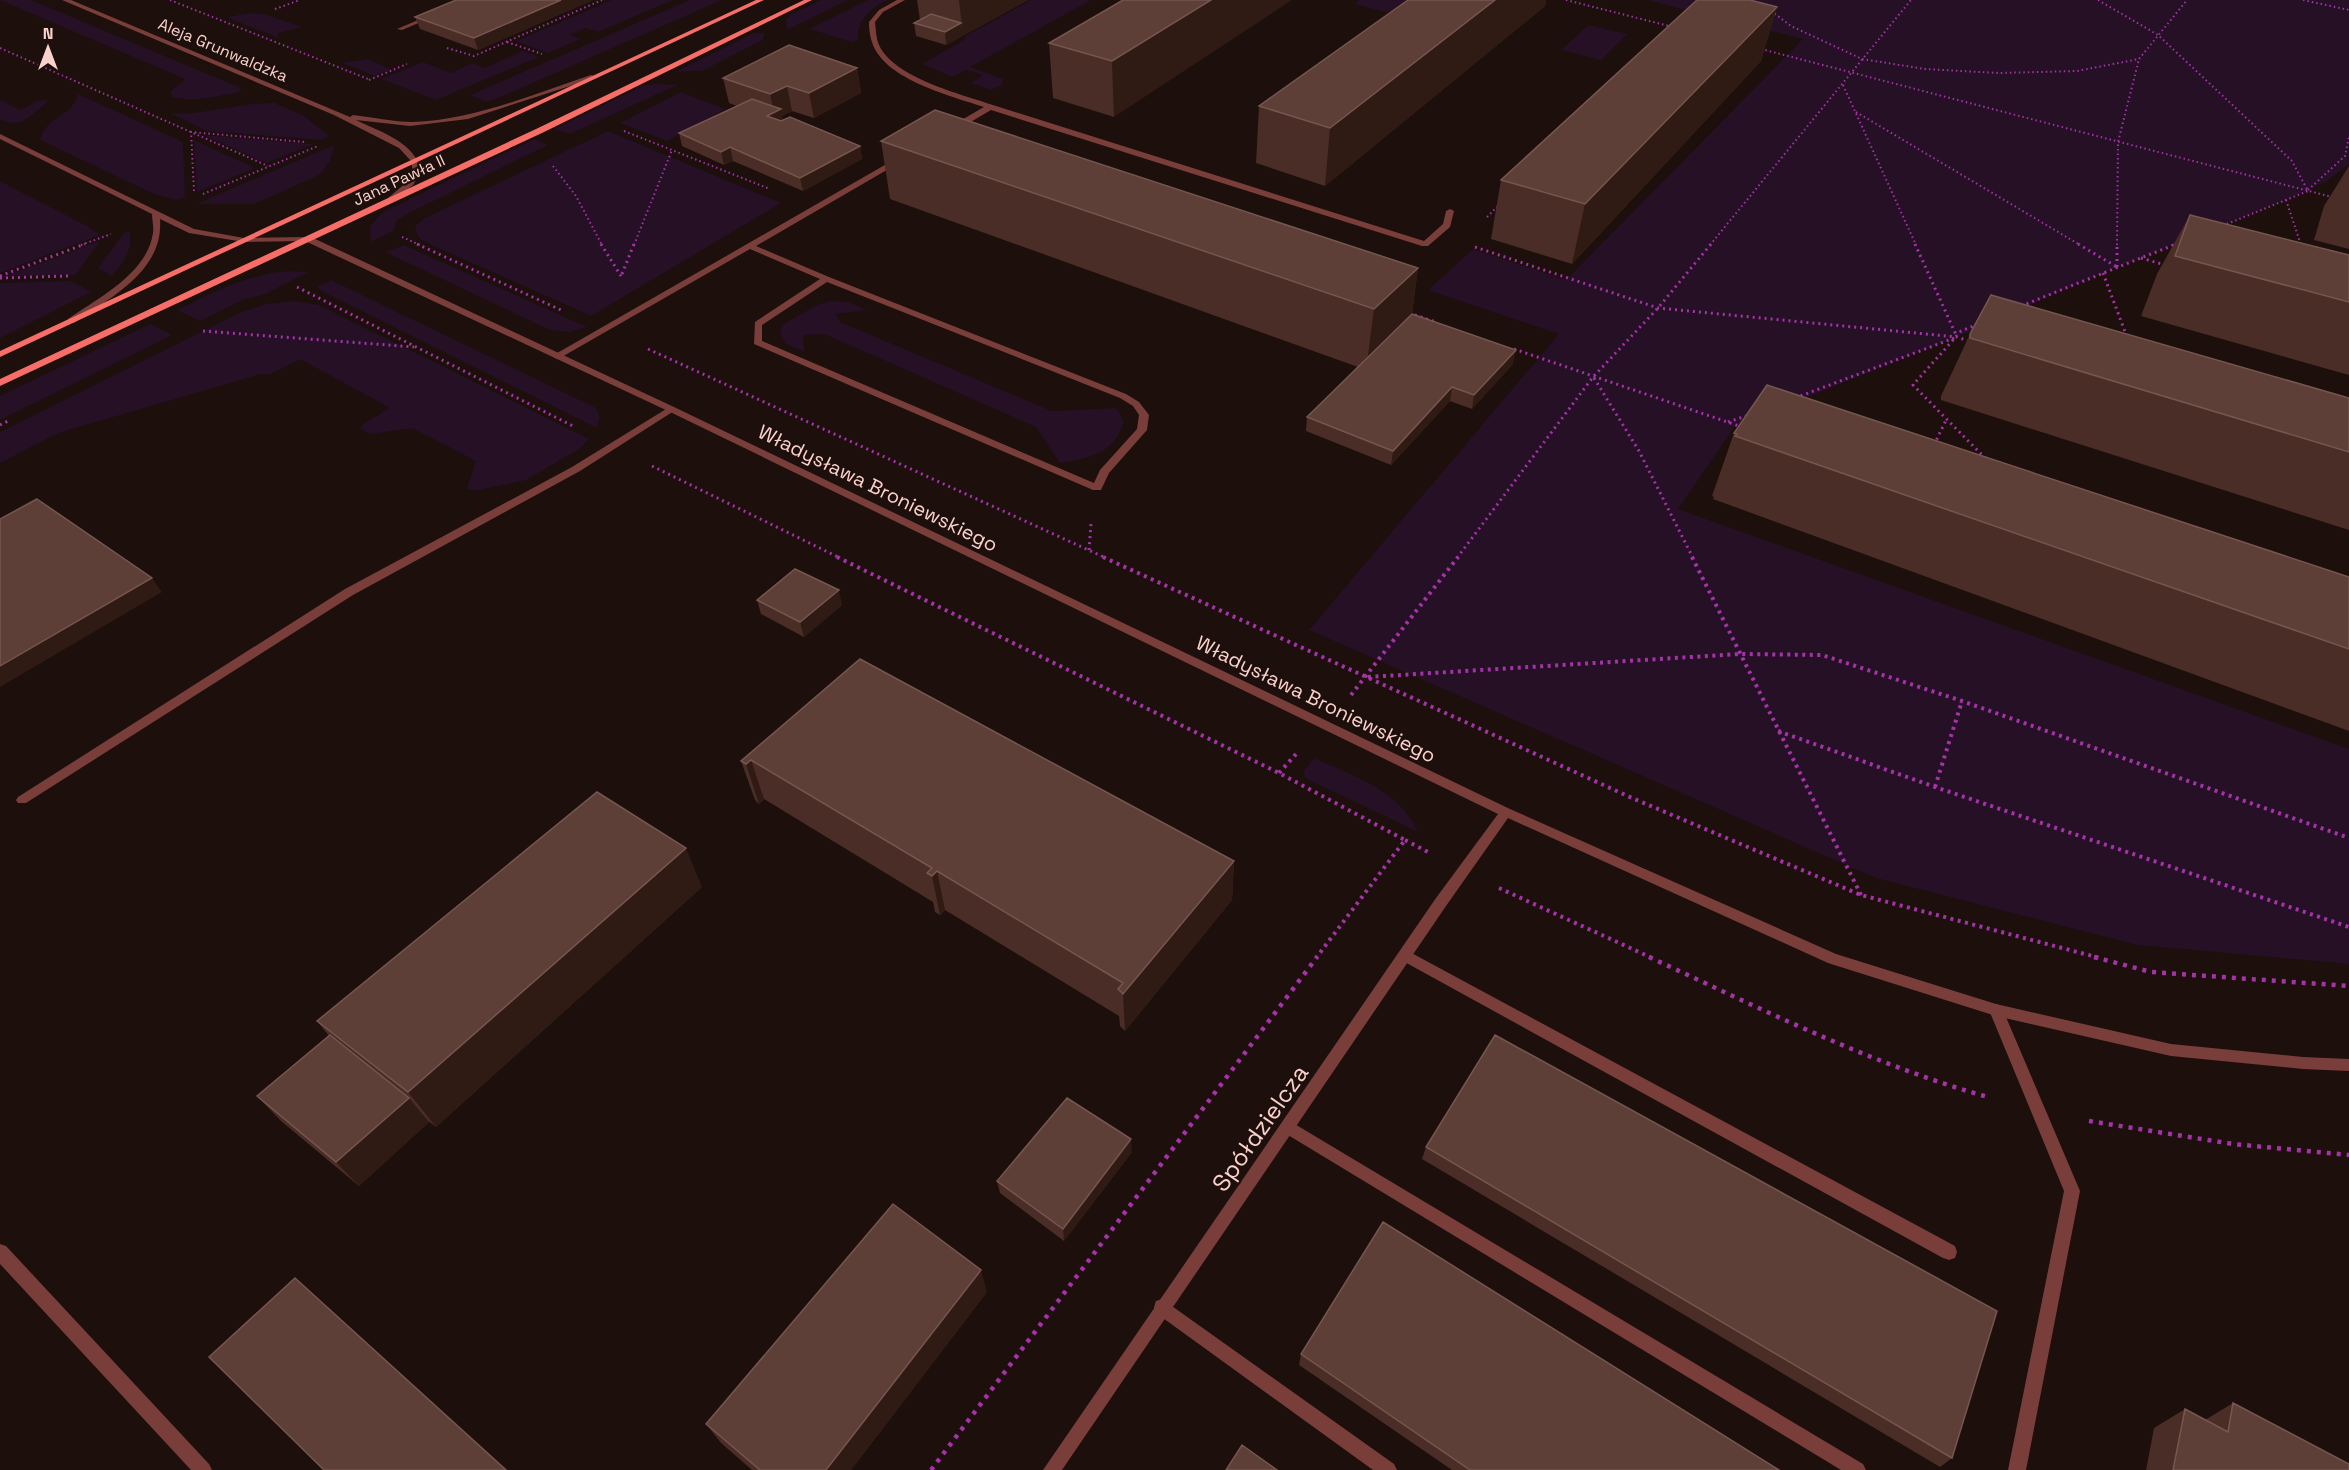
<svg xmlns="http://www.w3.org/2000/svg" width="2349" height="1470" viewBox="0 0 2349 1470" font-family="'Space Grotesk',sans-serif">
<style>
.green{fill:#251026}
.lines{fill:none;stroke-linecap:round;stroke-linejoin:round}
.path-far3{stroke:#a333a7;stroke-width:2;stroke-dasharray:1.5 3;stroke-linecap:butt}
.path-far2{stroke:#a333a7;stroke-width:3;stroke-dasharray:2 4;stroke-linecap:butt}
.path-far1{stroke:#a333a7;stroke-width:4;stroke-dasharray:3 4.5;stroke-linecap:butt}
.path{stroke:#a333a7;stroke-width:4.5;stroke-dasharray:4 6;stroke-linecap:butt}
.service{fill:#793e3a;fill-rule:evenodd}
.minor{fill:#793e3a;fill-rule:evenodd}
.tertiary{fill:#793e3a;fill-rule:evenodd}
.secondary{fill:#f66e67;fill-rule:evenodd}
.wall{fill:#492d26}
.shaded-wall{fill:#2f1a14}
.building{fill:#5d3f38;stroke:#76564f;stroke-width:1.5}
.labels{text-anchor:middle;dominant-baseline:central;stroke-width:4.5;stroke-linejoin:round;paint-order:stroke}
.far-street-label{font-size:16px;fill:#fcd1cb;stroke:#1c0f0c}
.street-label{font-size:20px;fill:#fcd1cb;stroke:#1c0f0c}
.near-street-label{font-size:24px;fill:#fcd1cb;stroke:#1c0f0c}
</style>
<rect width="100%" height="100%" fill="#1c0f0c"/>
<path class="green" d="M0 0H31L241 88 240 92C217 96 195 103 172 97L171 91 185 79Z
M612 0H673L598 32 585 28 570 35 581 39 548 53 516 41Z
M690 0H722L498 98 486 102 470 95Z
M821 0H848L787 30 786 20 790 15Z
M868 0H887C869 10 857 19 858 40L851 42 810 29Z
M1031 0H1091L970 67 1003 79 1002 85 991 90 971 83 983 75 966 70 953 77 922 64 966 39 962 38Z
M1359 0H1406L1389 13 1354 4Z
M1647 0H2349V164L2327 181 2286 200 2103 273 1957 337 1735 426 1678 509 2349 749V964L2138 945 1876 878 1309 630 1559 334 1428 290 1473 249 1566 280 1803 39Z
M252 13 264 14 302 27 278 33 279 38 226 17Z
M1588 25 1627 34 1601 60 1561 50Z
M754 33H764L763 40 702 71 675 72Z
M523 51 539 57 436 100 381 79 423 62 451 73 472 63 485 68Z
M367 59 391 69 374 76 342 63Z
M656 84 677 85 570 134 554 129 644 85Z
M681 92 725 109 667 141 620 123Z
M78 94 183 142 185 197 176 200 154 194 40 140C44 118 74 115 78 94Z
M48 99 46 103C30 116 21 130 0 119V100L21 110 37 101Z
M275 103 304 116 329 136 321 140 207 131 170 113C203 116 239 102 275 103Z
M608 131 781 203 591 316 434 246 420 239 415 230 416 225 425 218Z
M203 135 313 144 267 163Z
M534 139 548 145 407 214 396 221 394 230 371 242 370 226 383 212Z
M194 140 255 168 197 192Z
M334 145 330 161 319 175 254 204H196Z
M0 181 87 226 100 235 0 273Z
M129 231C134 248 123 264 111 276L98 268 124 233Z
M100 241 75 275 6 276Z
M404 245 587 327 569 332 550 330 385 252Z
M288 271 308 272 264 295 245 299 200 321 177 310C213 293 247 274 288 271Z
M331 280 596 408 600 418 597 428 323 292 317 287Z
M72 281 91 292 0 338V283Z
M294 301 319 305 589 439 579 449 526 480 474 491 467 488 476 461 412 428 370 434 360 428 363 424 390 408 300 359 269 375 261 374 58 433 0 463V432L241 312 266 304Z
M829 301 848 302 867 310 836 314 840 322 1052 411 1116 408 1124 421C1114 454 1091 458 1060 463L1036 427 838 340 824 334 803 335 804 352 786 344 780 334 782 325 817 305Z
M150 324 172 335 0 420V396Z
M1314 758C1353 776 1400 790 1418 832L1305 778 1304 771Z"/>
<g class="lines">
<path class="path-far3" d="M170 0 368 79
M1566 0 1673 27
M2098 0 2158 35 2292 161 2308 191 2222 226
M2303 0 2349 10
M275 9 300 0
M1771 11 1791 26 1862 59 1925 69 1999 73 2077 71 2139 59 2187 0
M507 42 542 54
M0 48 268 166
M447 48 474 56 602 0
M1761 49 2332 197
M369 80 407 64
M1843 85 1916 245
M1856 112 2080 245
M624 131 770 189
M553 166 576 196 602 245
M2308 190 2345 156 2349 137
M194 191 191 132 304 142
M203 194 318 146
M2286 200 2301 245
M1487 217 1499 205
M402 237 420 245
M81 245 111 234
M634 245 672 150
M1710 245 1911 0
M2117 245 2118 142 2139 59
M2173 245 2176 244"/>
<path class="path-far2" d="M417 244 561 310
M601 244 621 276
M1915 244 1957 337
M2078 244 2117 267
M2301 244 2302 248
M1475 247 1658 308 1957 337 1972 342
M2141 258 2165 265
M2117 267V244
M2103 273 2127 337
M622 274 634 244
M0 276 85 244
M0 278 68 276
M297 287 573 426
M2021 306 2176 244
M1409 313 1436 322
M1978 324 1961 331 1913 385 1985 458
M203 331 414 347
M648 349 1106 558
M1514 349 1742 427
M1594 378 1639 451 1693 558
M1795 398 1957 337
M1728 422 1749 415
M0 425 10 420
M1934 445 1947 418
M652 466 840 558
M1089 550 1091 524
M1457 558 1593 377 1658 308 1711 244"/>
<path class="path-far1" d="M837 557 1279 773 1405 840 1316 958
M1103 557 1632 798 1861 895 2100 958
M1692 557 1861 895
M1368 677 1740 654 1822 655 1962 701 2349 838
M1351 695 1458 557
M1778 731 1935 787 2349 927
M1279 773 1297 753
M1935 787 1962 701
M1405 840 1428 852
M1499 888 1652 958"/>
<path class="path" d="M1649 957C1760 1008 1870 1064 1988 1097
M2094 957 2151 972 2349 986
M2089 1121 2233 1144 2349 1155
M931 1470 1317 957"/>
<path class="service" d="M897 0H905L883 12 875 22C876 30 876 38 879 45 894 78 961 94 993 105L1424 241 1443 224 1446 211 1450 209 1454 211 1450 227 1428 246H1422L991 110 957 130H951V126L984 107C951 96 887 80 873 45 870 38 869 30 869 22L879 10Z
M430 15 435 16 402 30 397 29Z
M897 158 904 160 756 246 829 277 1126 394 1139 402 1149 415 1147 430 1109 473 1101 490H1093L754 344 755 322 820 279 750 249 560 358 557 359 552 356ZM827 282 1120 398 1133 406 1139 415 1137 429 1100 470 1094 483 762 341V325Z
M671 406 676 409 674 411 580 471 353 595 26 803H18L16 800 18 797 345 589 572 467Z
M1406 950 1955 1246 1957 1252 1955 1258 1949 1260 1943 1258 1401 960 1399 956 1401 952Z
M1996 1004 2001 1006 2003 1010 2080 1191 2026 1470H2008L2064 1191 1989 1010 1991 1006Z
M1288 1120 1863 1464 1866 1470H1841L1283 1132 1281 1127 1283 1122Z
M0 1244 6 1246 209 1464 212 1470H191L0 1264Z
M1162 1299 1394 1464 1397 1470H1373L1156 1313 1154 1307 1156 1301Z"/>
<path class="minor" d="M305 237H311L674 407 1510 809 1836 954 1996 1004 2171 1044 2303 1057 2349 1059V1071L2303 1069 2171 1056 1996 1016 1828 963 1508 818 1446 906 1062 1470H1043L1436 898 1498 814 668 411 305 241Z"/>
<path class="tertiary" d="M62 0H71L350 117 353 115C372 117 393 122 413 122 474 120 534 94 591 75L598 77 468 119 410 126 356 120C380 132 416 142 421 172L413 185 391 202H388V198L407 182 413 172 411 161 399 148 334 115Z
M0 134 194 229 244 238 308 237 312 239 308 241 244 242 189 233 160 219C164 271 111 297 74 323H68V319C98 298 147 274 153 233 154 227 152 220 152 214L0 139Z"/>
<path class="secondary" d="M756 0H764L0 357V351Z
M804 0H812L542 133 0 386V379L536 129Z"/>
</g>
<path class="wall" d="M593 0 478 50 420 29 415 17Z
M917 0H1028L946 45 916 36 914 23 920 20Z
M1123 0 1114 117 1053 98 1049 43Z
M1408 0H1546L1545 6 1325 186 1256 163 1259 106Z
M1777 7 1761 61 1572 264 1491 239 1501 180Z
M857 68 861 93 814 118 792 111 782 116 783 120 860 146 862 159 803 191 733 161 724 165 682 146 679 133 737 106 729 103 723 78Z
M881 141 1418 268 1412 314 1513 364 1472 409 1450 401 1391 465 1306 431 1307 417 1358 367 890 199Z
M2349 166V249L2314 240 2324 206Z
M2190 215 2349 255V375L2141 316 2157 274Z
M1970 334 2349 398V530L1941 400V396Z
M1734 433 2349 577V731L1713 499 1714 497 1712 496Z
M757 600 842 605 804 637 761 614Z
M860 659 1234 861 1232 900 1125 1031 1120 1026 1119 1016 945 910 940 915 935 912 933 902 764 799 759 804 755 800 741 761Z
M702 887 436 1127 427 1120 429 1122 359 1186 281 1121 257 1096 329 1036 317 1021Z
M1426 1147 1952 1458 1940 1467 1422 1159Z
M1132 1152 1064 1241 1000 1193 997 1181Z
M987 1292 851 1470H752L721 1443 706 1424Z
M1301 1354 1779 1470H1452L1299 1365Z
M2233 1403 2349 1470H2146L2154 1428 2185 1409 2205 1420Z"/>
<path class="shaded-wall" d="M561 0H593L478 50 474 38Z
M959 0H1028L963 36Z
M1211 0H1292L1114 117 1112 61Z
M1495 0H1546L1545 6 1325 186 1330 128Z
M1777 7 1761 61 1572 264 1585 204Z
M961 23 963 36 946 45 945 32Z
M857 68 861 93 814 118 809 93Z
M787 86 792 111 782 116 783 122 767 116 774 112 770 94Z
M860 146 862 159 803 191 800 178Z
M730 147 733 161 724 165 721 152Z
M1418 268 1410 328 1366 370 1374 309Z
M1516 350 1513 364 1472 409 1474 395Z
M1452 387 1450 401 1391 465 1393 451Z
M152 578 162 592 0 687V666Z
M839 590 842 605 804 637 800 622Z
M751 760 764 799 759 804 746 764Z
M686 848 702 887 436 1127 408 1092Z
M1234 861 1232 900 1125 1031 1123 994Z
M937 871 945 910 940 915 932 876Z
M409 1098 429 1122 359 1186 336 1162Z
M1131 1139 1132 1152 1064 1241 1063 1229Z
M981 1270 987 1292 851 1470H826Z
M295 1278 330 1309 508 1470H506Z"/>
<path class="building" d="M456 0H561L474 38 415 17Z
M1123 0H1211L1112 61 1049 43Z
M1408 0H1495L1330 128 1259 106Z
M1697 0H1750L1777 7 1585 204 1501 180Z
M931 14 961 23 945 32 914 23Z
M789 45 857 68 809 93 787 86 770 94 723 78Z
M752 99 781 109 767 116 781 121 790 117 860 146 800 178 730 147 721 152 679 133Z
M935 110 1418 268 1374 309 881 141Z
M2190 215 2349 255V302L2175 256Z
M1991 295 2349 398V452L1970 338V334Z
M1412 314 1516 350 1474 395 1452 387 1393 451 1307 417Z
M1767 385 2349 577V649L1735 436 1737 434 1734 433Z
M37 499 152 578 0 666V519Z
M795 569 839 590 800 622 757 600Z
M860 659 1234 861 1123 994 1118 989 1123 983 937 871 932 876 927 873 932 868 751 760 746 764 741 761Z
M597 792 686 848 408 1092 317 1021Z
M330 1035 409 1098 336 1162 257 1096Z
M1495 1035 1997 1311 1952 1458 1426 1147Z
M1067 1098 1131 1139 1063 1229 997 1181Z
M893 1204 981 1270 826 1470H760L706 1424Z
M1383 1222 1779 1470H1470L1301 1354Z
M295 1278 506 1470H324L209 1357Z
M2233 1403 2349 1464V1470H2173L2185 1409 2228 1432Z
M1242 1445 1277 1470H1226Z"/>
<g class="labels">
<g class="far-street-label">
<text transform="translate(223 50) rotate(23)">Aleja Grunwaldzka</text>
<text transform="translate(399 180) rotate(-25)">Jana Pawła II</text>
</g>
<g class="street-label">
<text transform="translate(878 488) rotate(26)">Władysława Broniewskiego</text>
<text transform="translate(1316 699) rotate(26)">Władysława Broniewskiego</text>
</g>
<g class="near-street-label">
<text transform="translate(1260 1128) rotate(-55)">Spółdzielcza</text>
</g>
</g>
<g transform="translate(48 48)" stroke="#1c0f0c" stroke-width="4.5" paint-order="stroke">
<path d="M0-4.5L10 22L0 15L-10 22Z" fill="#fcd1cb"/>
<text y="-9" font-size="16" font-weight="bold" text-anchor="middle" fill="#fcd1cb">N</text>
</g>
</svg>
